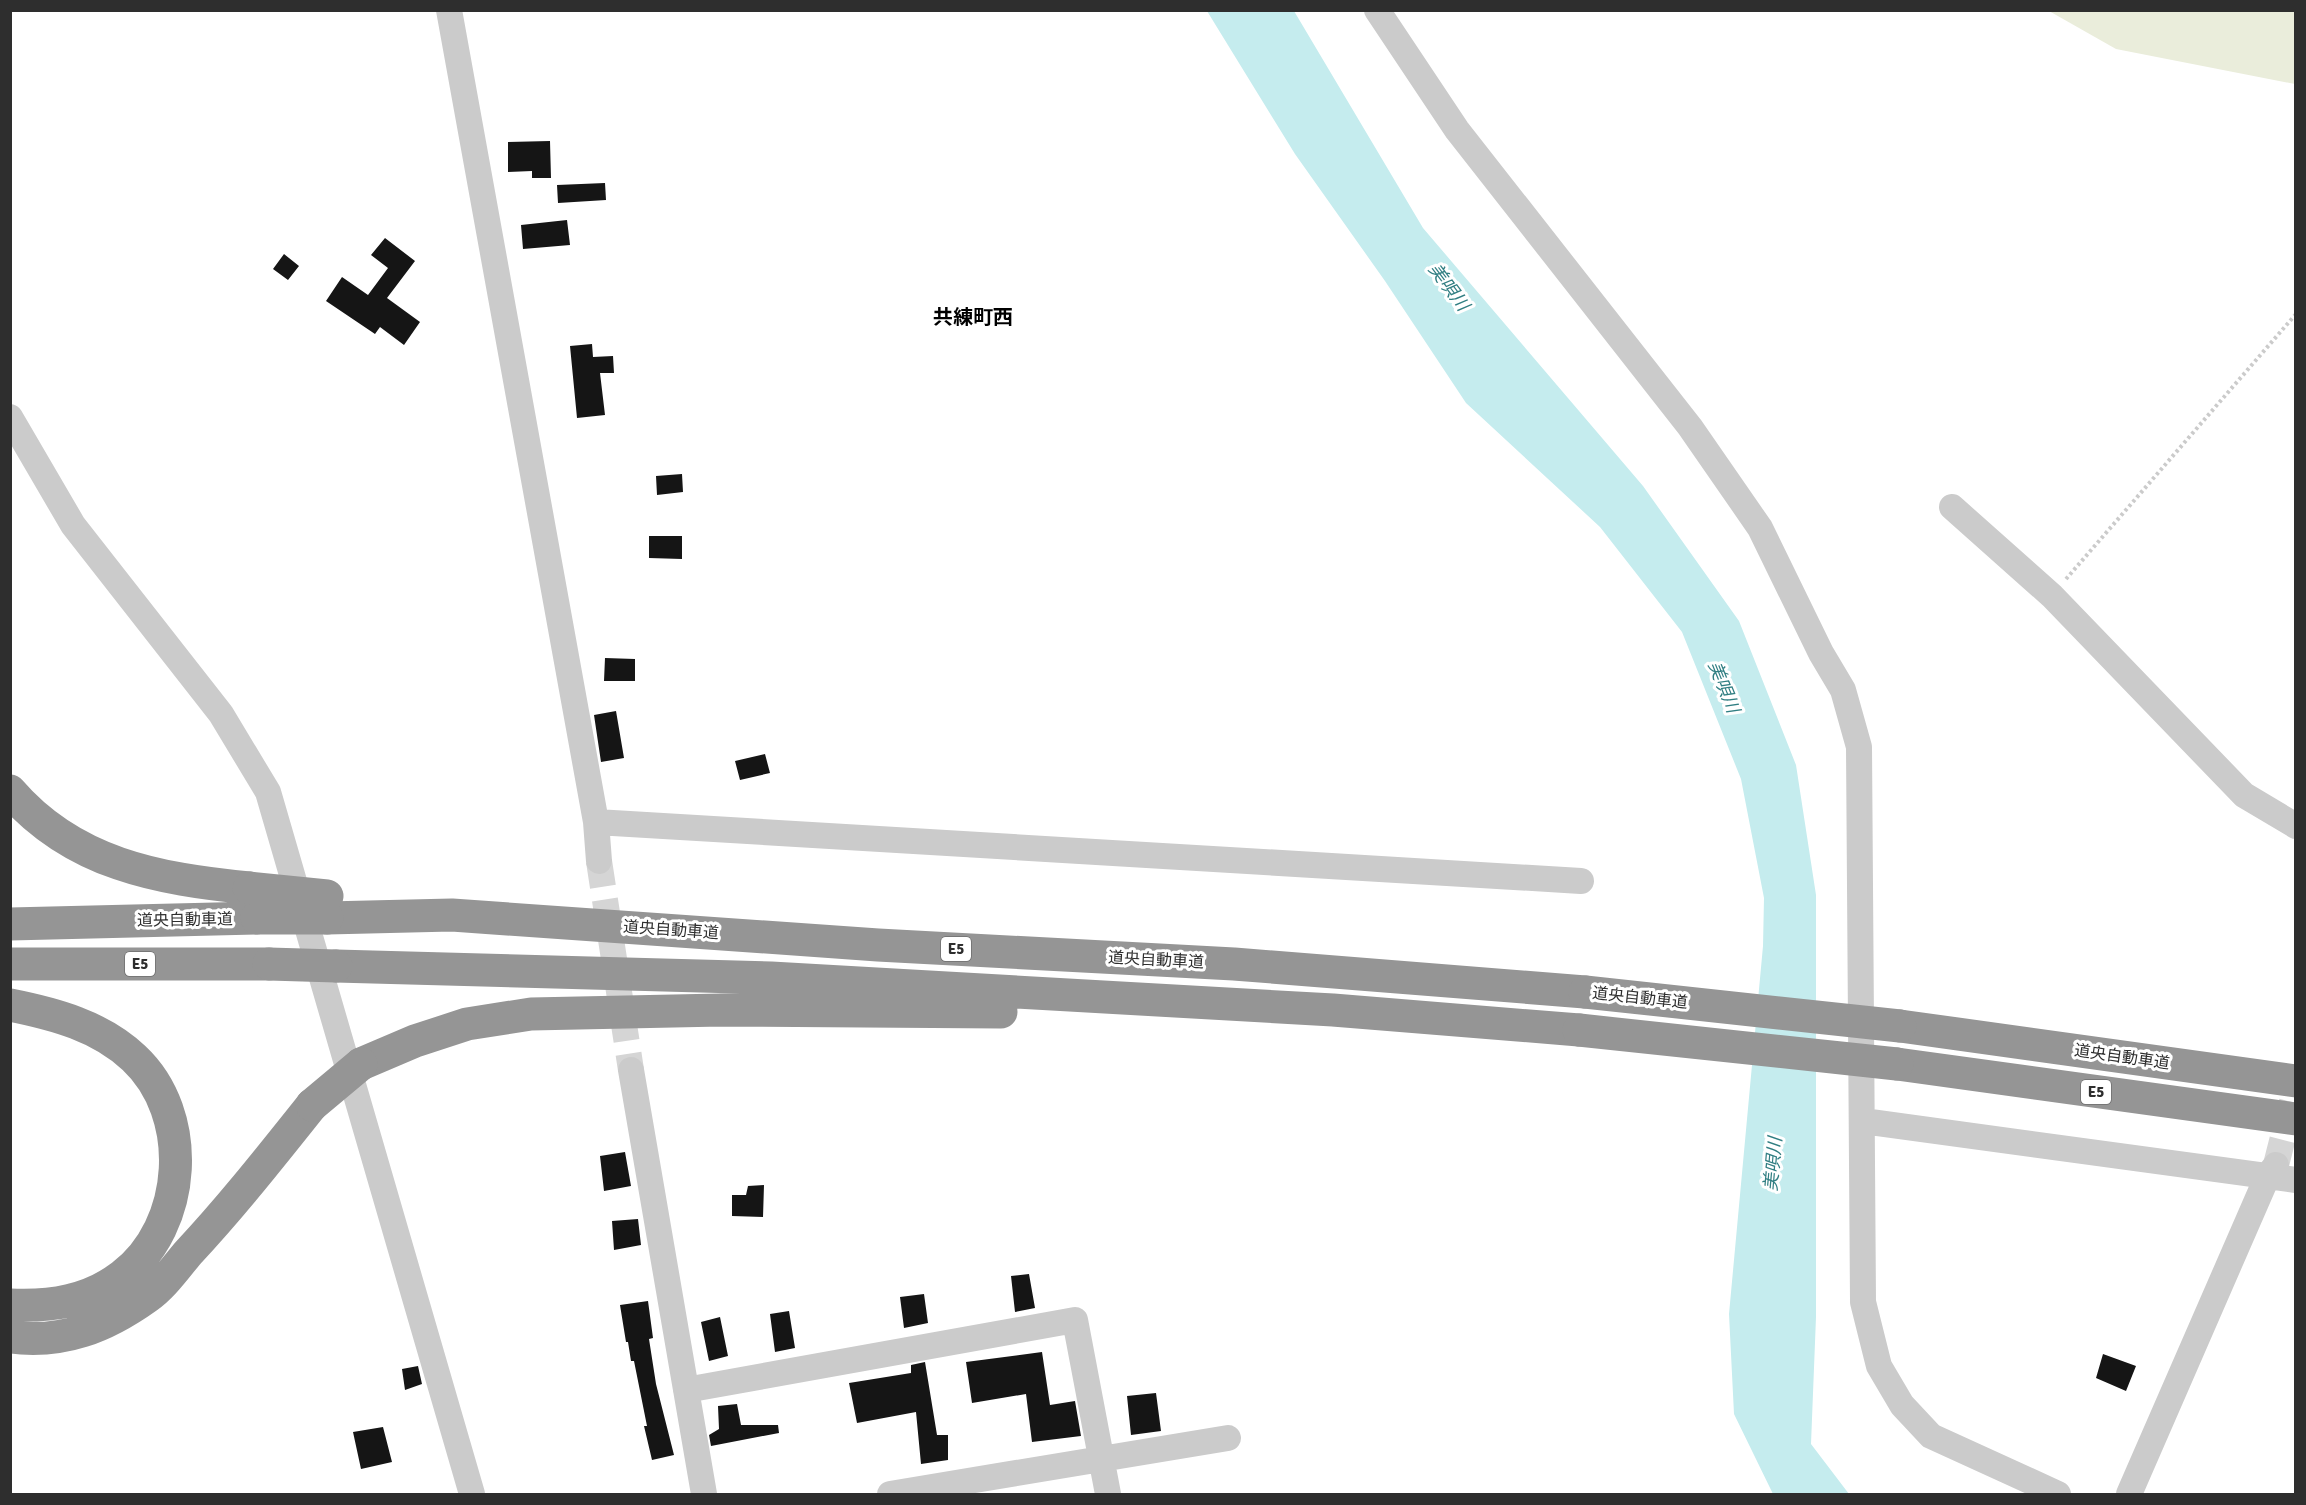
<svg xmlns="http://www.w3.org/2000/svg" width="2306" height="1505" viewBox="0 0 2306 1505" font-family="Signika,'Noto Sans JP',sans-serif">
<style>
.green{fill:#eaeddb}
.water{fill:#c5ecee}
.building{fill:#151515}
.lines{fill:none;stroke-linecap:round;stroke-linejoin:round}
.minor-tunnel{stroke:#d5d5d5;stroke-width:26;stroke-dasharray:26 13;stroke-linecap:butt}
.path{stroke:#cbcbcb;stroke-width:4;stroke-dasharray:3 3;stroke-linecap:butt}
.minor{stroke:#cbcbcb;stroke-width:26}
.highway{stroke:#959595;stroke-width:33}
.highway-bridge{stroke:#959595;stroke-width:33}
.labels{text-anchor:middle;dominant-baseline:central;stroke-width:6;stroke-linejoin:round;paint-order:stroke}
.shield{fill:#fff;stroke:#6d6d6d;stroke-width:1.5}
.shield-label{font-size:15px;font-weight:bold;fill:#2e2e2e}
.street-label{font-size:16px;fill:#2e2e2e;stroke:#fff}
.water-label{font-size:18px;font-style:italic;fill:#307e82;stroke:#fff}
.quarter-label{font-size:20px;font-weight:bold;fill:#000;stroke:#fff}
</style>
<rect width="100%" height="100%" fill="#fff"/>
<path class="green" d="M2049 11H2295V84L2116 49Z"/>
<path class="water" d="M1207 11H1294L1423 228 1643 486 1739 621 1796 765 1816 895V1317L1811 1444 1849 1494H1773L1734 1414 1729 1314 1763 946 1764 898 1741 779 1682 632 1600 527 1466 403 1385 281 1295 154Z"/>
<path class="building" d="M550 141 551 178H532V171L508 172V142Z
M605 183 606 200 558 203 557 185Z
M567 220 570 245 523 249 521 225Z
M385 238 415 261 387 298 420 322 404 345 380 327 375 334 326 301 342 277 368 295 388 268 371 255Z
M284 254 299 266 288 280 273 269Z
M592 344 593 357 613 356 614 373H600L605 415 577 418 570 346Z
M682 474 683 492 657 495 656 476Z
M649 536H682V559L649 558Z
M605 658 635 659V681H604Z
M616 711 624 758 601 762 594 715Z
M765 754 770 773 740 780 735 761Z
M625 1152 631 1186 604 1191 600 1156Z
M764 1185 763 1217 732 1216V1195H746L748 1186Z
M638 1219 641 1245 614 1250 612 1221Z
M1029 1274 1035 1308 1015 1312 1011 1276Z
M924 1294 928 1323 904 1328 900 1297Z
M648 1301 653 1338 649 1339 656 1384 674 1455 652 1460 644 1426H647L634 1361H631L628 1342H626L620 1305Z
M789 1311 795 1348 775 1352 770 1314Z
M720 1317 728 1356 709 1361 701 1322Z
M1042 1352 1050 1405 1075 1401 1081 1436 1032 1442 1026 1394 972 1403 966 1362Z
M2103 1354 2136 1366 2126 1391 2096 1378Z
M925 1362 937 1435H948V1460L921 1464 916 1412 857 1423 849 1383 911 1373V1365Z
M418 1366 422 1384 405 1390 402 1369Z
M1156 1393 1161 1431 1131 1435 1127 1396Z
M737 1404 741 1425H778L779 1433 711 1446 709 1435 719 1429 718 1406Z
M383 1427 392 1462 361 1469 353 1432Z"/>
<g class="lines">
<path class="minor-tunnel" d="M599 861 631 1070
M2276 1165 2296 1086"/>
<path class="path" d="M2066 579 2296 314"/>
<path class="minor" d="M449 10 596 822 599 861
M1377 10 1457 130 1690 427 1760 528 1821 653 1843 690 1859 747 1863 1302 1879 1366 1902 1405 1931 1436 2058 1494
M10 417 73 525 221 714 268 792 472 1494
M1952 507 2052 596 2244 795 2296 826
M596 822 1581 881
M631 1070 704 1494
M1863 1121 2296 1180
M686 1390 1075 1320 1108 1494
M890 1494 1228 1438
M2129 1494 2268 1175 2276 1165"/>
<path class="highway" d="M10 791C73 864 158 879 249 888
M327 918 452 915 878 945 1234 964 1585 992
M10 924 257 918
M10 964H269
M336 966 771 978 1333 1010 1579 1030
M10 1005C55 1014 100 1026 134 1058 194 1114 188 1226 122 1276 89 1301 51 1307 10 1305
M1900 1026 2296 1081
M361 1064 415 1041 467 1024 531 1014 721 1010 1001 1012
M1897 1064 2296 1119
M10 1337C63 1344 105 1327 147 1297 163 1286 176 1267 188 1253 232 1206 272 1155 312 1105"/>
<path class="highway-bridge" d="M249 888 327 896
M257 918H327
M269 964 336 966
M1585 992 1900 1026
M1579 1030 1897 1064
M312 1105 361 1064"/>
</g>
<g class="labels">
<g class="shield">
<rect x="941" y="937" width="30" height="24" rx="4.5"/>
<rect x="125" y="952" width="30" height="24" rx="4.5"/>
<rect x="2081" y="1080" width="30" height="24" rx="4.5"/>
</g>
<g class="shield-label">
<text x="956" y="949">E5</text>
<text x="140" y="964">E5</text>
<text x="2096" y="1092">E5</text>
</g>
<g class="street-label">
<text transform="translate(185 920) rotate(-1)">道央自動車道</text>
<text transform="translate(671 930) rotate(4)">道央自動車道</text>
<text transform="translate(1156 960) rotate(3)">道央自動車道</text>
<text transform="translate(1640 998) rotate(6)">道央自動車道</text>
<text transform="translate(2122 1057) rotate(8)">道央自動車道</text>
</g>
<g class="water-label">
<text transform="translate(1449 287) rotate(53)">美唄川</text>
<text transform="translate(1724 687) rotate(68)">美唄川</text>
<text transform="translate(1773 1164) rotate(-85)">美唄川</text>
</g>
<g class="quarter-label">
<text x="973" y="317">共練町西</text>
</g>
</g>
<rect width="2306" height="1505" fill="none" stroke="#2e2e2e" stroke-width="24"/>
</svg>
